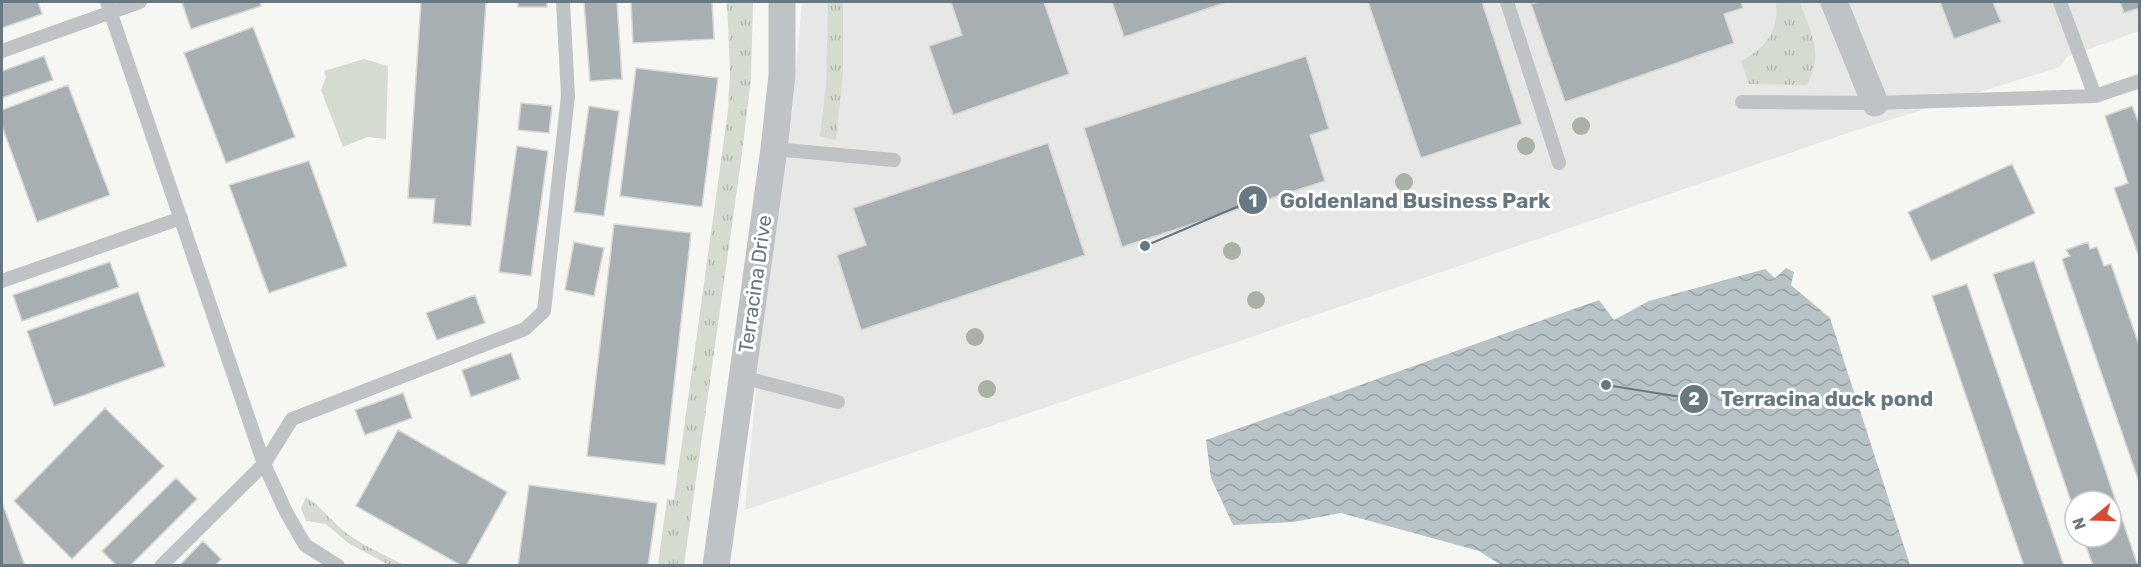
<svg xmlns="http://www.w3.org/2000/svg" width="2141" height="567" viewBox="0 0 2141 567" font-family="Rubik,sans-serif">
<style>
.built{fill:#e7e7e6}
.grass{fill:url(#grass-tufts)}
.green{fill:#d6dbd2}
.water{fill:url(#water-waves)}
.building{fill:#a7afb3;stroke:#d7d7d6;stroke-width:1.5}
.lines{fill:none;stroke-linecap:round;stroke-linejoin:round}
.service{stroke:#bfc3c6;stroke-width:14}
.minor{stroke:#bfc3c6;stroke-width:27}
.tree{fill:#aab2a5}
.labels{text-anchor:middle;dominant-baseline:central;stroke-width:6;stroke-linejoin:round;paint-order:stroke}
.street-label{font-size:20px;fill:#677882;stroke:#fff}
.leader{fill:none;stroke:#677882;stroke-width:2}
.callout-dot{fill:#677882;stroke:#fff;stroke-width:2}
.mark-label{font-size:18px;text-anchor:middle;font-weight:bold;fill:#fff}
.callout-label{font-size:21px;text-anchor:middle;font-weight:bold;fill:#677882;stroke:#fff;stroke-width:6;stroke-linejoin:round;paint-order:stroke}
</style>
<defs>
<pattern id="grass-tufts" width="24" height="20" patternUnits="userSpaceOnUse" patternTransform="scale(1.5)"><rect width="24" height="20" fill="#d6dbd2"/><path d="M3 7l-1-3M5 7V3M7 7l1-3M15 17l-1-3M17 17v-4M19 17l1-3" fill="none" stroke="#b1b6b0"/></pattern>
<pattern id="water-waves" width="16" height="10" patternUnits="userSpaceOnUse" patternTransform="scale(1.5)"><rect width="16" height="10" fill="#b7c3c6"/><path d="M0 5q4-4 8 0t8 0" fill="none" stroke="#99a3a6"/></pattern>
</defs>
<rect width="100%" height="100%" fill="#f6f6f3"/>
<path class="built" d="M802 2H2139V31L2067 57 2060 67 1851 132 745 510 759 355 786 137 792 113Z"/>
<path class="grass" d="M727 2H753L751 78 742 154 684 565H658L667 499 674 500 728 110 730 71Z
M828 2H843V73L836 140 820 136 826 87Z
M1776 2H1800C1811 34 1824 53 1807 85L1749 84 1741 61C1766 48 1779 31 1776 2Z
M306 497C322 507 331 521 345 532 363 546 385 555 404 565H389L348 543 326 524 306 521 301 508Z"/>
<path class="green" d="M364 59 388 66 386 139 367 137 343 147 321 90 326 77 324 71Z"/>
<path class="water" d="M1786 268 1794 272 1791 285 1830 318 1910 565H1501L1479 551 1341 513 1293 522 1233 525 1211 478 1206 440 1599 300 1614 320 1649 301 1765 269 1775 278Z"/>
<path class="building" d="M2 2H38L42 14 2 28Z
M186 2H260L261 6 191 29 182 3Z
M421 2H486L471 226 433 223 435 199 408 198Z
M518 2H547V7H518Z
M584 2H617L622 79 590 81Z
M631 2H712L714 39 633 43Z
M951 2H1044L1069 74 953 115 929 46 962 35Z
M1112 2H1227L1124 37Z
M1368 2H1482L1522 124 1421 158Z
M1539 2H1741L1743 8 1724 14 1734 43 1565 102 1531 4Z
M1940 2H1993L2001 22 1954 39Z
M2120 2H2140V8L2124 13Z
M253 27 295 137 226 163 184 53Z
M44 56 53 80 2 98V71Z
M1306 56 1329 129 1310 135 1325 181 1122 247 1084 128Z
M636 68 718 78 702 207 620 196Z
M68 85 110 195 37 222 2 126V110Z
M521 103 552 106 549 133 518 130Z
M589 106 619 111 604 216 574 212Z
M2132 106 2140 126V259L2114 188 2128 183 2105 116Z
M1048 143 1085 255 861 330 837 255 866 245 853 208Z
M517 146 548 151 531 276 499 272Z
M309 161 347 266 269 293 229 185Z
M2012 164 2035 213 1931 261 1908 212Z
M614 224 691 233 665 465 587 456Z
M574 242 604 248 594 296 565 290Z
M2088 242 2090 249 2097 247 2104 266 2111 264 2140 348V485L2062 259 2070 256 2066 250Z
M2034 261 2138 566H2093L2083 537H2111V501H2075V513L1993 274Z
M110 262 119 287 22 321 13 295Z
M1967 284 2064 566H2024L1932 296Z
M138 292 165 366 54 406 27 331Z
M475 295 485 323 437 340 426 313Z
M511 353 520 379 471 397 462 370Z
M403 393 412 418 365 435 355 410Z
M105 408 164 466 72 559 14 501Z
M398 430 507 492 466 566H462L356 506Z
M176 478 197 499 130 566H117L102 551Z
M529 485 657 503 648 566H518Z
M2 502 25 566H2Z
M203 541 221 559 215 566H179Z"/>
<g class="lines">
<path class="service" d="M107 2 264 464 286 512 305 545 338 566
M1507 2 1559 163
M2060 2 2095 96
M2 51 140 2
M1742 102 1875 103 2095 96 2140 81
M774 149 894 160
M2 281 181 218
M742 377 838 402
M161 566 264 464 292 419 525 329 544 311 568 96 563 2"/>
<path class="minor" d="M1834 2 1875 103
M716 566 774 149 782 75V2"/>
</g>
<g class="tree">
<circle cx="1581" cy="126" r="9"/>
<circle cx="1526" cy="146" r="9"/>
<circle cx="1404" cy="182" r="9"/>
<circle cx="1232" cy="251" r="9"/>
<circle cx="1256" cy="300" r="9"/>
<circle cx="975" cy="337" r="9"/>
<circle cx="987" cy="389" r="9"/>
</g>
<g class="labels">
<g class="street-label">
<text transform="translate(755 284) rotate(-82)">Terracina Drive</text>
</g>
</g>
<path class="leader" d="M1145 246L1253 200M1606 385L1694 399"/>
<g class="callout-dot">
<circle cx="1145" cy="246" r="6"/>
<circle cx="1606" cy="385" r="6"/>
<circle cx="1253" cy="200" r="15"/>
<circle cx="1694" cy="399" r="15"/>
</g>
<g class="mark-label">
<text x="1253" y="207">1</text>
<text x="1694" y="405">2</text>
</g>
<g class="callout-label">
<text x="1415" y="208">Goldenland Business Park</text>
<text x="1827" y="406">Terracina duck pond</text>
</g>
<rect width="2141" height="567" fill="none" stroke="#677882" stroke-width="6"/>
<g transform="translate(2093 519) rotate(251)"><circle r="28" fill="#ffffff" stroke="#c2c9cd" stroke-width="1.5"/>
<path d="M0-4.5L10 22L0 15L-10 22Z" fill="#d74b32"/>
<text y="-9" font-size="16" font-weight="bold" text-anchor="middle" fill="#677882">N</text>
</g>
</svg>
